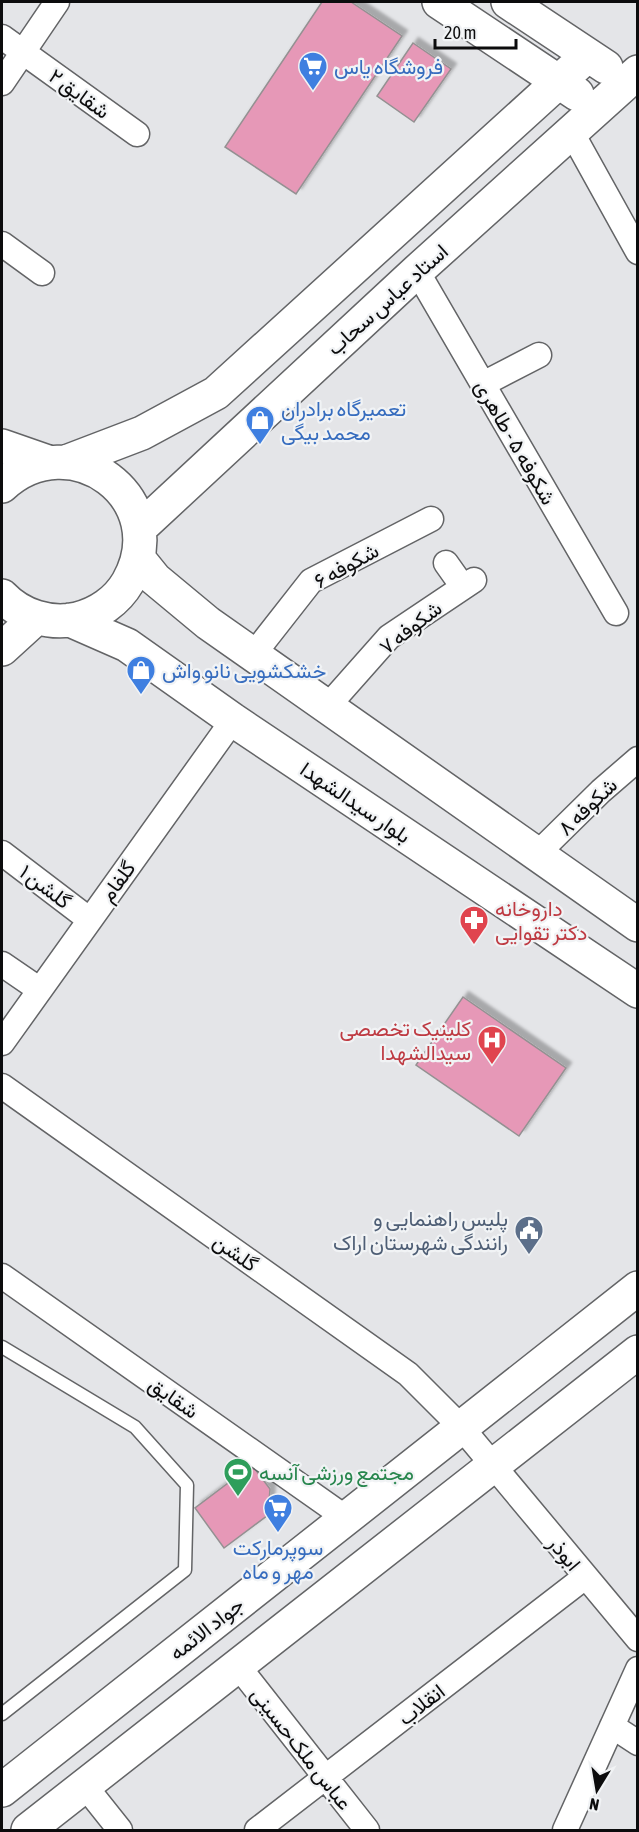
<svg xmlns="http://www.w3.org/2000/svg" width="639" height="1832" viewBox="0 0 639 1832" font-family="'Asap Condensed',Vazirmatn,sans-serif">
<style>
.building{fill:#e698b7;stroke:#949192;stroke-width:1.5;filter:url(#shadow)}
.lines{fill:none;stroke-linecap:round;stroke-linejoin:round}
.lane-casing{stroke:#636466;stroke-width:15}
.street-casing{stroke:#636466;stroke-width:27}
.secondary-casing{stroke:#636466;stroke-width:36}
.lane{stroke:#fff;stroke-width:12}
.street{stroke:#fff;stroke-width:24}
.secondary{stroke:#fff;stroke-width:33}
.labels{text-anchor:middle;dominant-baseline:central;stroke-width:4.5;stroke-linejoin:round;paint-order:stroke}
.shop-label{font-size:21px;fill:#366cbe;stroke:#f1f3f5;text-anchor:start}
.street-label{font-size:21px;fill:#0c0c0d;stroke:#f1f3f5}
.health-label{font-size:21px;fill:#be3a42;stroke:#f1f3f5;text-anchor:start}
.service-label{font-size:21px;fill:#4e5e75;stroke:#f1f3f5;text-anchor:end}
.leisure-label{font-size:21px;fill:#27864d;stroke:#f1f3f5;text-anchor:start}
</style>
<defs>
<filter id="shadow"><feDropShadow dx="5.5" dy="-5.5" stdDeviation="1.5" flood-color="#0004"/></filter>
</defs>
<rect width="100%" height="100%" fill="#e4e5e8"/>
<path class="building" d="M322 2H351L402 36 296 194 225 147Z
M413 43 451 69 414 122 377 96Z
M463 997 566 1068 519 1136 416 1065Z
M252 1465 270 1489 268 1515 224 1548 195 1508Z"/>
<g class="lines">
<g class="lane-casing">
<path id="lane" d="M2 1347 135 1427 187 1485 185 1570 2 1714"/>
</g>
<g class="street-casing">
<path id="street" d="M2 37 137 134
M2 83 57 2
M572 133 638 252
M2 244 42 273
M417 271 616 613
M483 384 539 355
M446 563 463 587
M253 655 311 581 431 519
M327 707 389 637 474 580
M2 853 90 920
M537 854 601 791 638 759
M2 964 40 990
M2 1043 233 720
M2 1086 408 1374 462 1428 638 1639
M2 1276 346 1518
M238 1666 367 1830
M612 1726 638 1743
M85 1786 120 1830
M257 1830 585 1577
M565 1830 638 1669"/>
</g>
<g class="secondary-casing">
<path id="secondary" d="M439 2 577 94
M508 2 606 67
M2 446 48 462
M66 462 142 433 216 393 588 55
M2 486C71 422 175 499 128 582 117 601 98 614 77 619 50 625 21 616 2 596
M139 529 417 271 638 72
M138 558 155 579 208 623 638 925
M70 620 127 645 233 720 638 991
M2 649 36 618
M2 1790 638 1288
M28 1830 638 1352"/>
</g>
<use href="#lane" class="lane"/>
<use href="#street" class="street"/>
<use href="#secondary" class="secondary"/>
</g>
<defs>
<g id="supermarket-pin" transform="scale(1.5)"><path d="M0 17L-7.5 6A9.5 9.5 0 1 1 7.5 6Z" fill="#3f7fe0" stroke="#f1f3f5"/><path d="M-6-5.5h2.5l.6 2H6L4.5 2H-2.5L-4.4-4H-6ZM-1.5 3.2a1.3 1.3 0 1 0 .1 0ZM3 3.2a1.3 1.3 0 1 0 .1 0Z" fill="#fff"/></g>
<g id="shop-pin" transform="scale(1.5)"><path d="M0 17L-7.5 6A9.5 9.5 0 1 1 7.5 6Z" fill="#3f7fe0" stroke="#f1f3f5"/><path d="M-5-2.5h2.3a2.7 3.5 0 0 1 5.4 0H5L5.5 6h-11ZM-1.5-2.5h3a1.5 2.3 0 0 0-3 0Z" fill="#fff"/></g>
<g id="pharmacy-pin" transform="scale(1.5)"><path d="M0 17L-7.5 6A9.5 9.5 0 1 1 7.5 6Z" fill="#e0444e" stroke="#f1f3f5"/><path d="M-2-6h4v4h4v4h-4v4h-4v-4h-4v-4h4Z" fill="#fff"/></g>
<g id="hospital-pin" transform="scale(1.5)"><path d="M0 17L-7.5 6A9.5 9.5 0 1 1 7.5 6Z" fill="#e0444e" stroke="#f1f3f5"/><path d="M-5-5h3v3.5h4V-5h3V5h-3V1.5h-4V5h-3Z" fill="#fff"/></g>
<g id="civic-pin" transform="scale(1.5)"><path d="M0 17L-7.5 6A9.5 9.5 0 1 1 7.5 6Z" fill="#5c6f8a" stroke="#f1f3f5"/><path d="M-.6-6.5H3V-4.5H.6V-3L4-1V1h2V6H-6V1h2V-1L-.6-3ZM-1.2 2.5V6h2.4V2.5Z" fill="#fff"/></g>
<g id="stadium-pin" transform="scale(1.5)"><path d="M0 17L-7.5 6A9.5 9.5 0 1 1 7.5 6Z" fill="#2e9e5b" stroke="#f1f3f5"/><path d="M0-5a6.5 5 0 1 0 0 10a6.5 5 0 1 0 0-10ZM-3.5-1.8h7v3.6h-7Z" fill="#fff"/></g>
</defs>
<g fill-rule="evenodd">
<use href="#supermarket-pin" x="313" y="66"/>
<use href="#shop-pin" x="260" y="420"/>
<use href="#shop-pin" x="141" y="670"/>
<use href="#pharmacy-pin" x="474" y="920"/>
<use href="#hospital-pin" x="492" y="1040"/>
<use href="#civic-pin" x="529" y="1230"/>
<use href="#stadium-pin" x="238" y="1472"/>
<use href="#supermarket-pin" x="278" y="1508"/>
</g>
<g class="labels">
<g class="shop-label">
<text x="334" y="66">فروشگاه یاس</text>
<text x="281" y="408">تعمیرگاه برادران<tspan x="281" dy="24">محمد بیگی</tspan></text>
<text x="162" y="670">خشکشویی نانو واش</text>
<text x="278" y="1547" text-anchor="middle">سوپرمارکت<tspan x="278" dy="24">مهر و ماه</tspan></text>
</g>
<g class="street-label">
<text transform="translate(80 93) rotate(36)">شقایق ۲</text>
<text transform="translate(387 299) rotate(-42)">استاد عباس سحاب</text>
<text transform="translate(516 442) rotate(60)">شکوفه ۵ - طاهری</text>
<text transform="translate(346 565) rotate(-29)">شکوفه ۶</text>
<text transform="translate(410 627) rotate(-38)">شکوفه ۷</text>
<text transform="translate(356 802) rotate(34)">بلوار سیدالشهدا</text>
<text transform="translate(587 806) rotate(-44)">شکوفه ۸</text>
<text transform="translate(117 881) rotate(-54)">گلفام</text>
<text transform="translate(46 886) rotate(37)">گلشن ۱</text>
<text transform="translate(236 1252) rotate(35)">گلشن</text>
<text transform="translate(174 1397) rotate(35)">شقایق</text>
<text transform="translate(565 1553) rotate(50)">ابوذر</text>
<text transform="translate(206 1628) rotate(-38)">جواد الائمه</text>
<text transform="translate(421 1704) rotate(-38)">انقلاب</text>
<text transform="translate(302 1748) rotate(52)">عباس ملک‌حسینی</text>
</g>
<g class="health-label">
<text x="495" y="908">داروخانه<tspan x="495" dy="24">دکتر تقوایی</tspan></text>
<text x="471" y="1028" text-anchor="end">کلینیک تخصصی<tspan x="471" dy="24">سیدالشهدا</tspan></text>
</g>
<g class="service-label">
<text x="508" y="1218">پلیس راهنمایی و<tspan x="508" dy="24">رانندگی شهرستان اراک</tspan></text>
</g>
<g class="leisure-label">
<text x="259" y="1472">مجتمع ورزشی آنسه</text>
</g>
</g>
<rect width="639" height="1832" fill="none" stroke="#0c0c0d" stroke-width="6"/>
<g transform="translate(597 1790) rotate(191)" stroke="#f1f3f5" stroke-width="4.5" paint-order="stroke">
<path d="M0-4.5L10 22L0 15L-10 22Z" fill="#0c0c0d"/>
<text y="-9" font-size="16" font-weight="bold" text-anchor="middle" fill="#0c0c0d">N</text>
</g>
<path d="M435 39v9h81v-9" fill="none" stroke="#0c0c0d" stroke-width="3"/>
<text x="444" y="39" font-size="18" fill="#0c0c0d" stroke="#f1f3f5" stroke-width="4.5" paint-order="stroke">20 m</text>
</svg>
